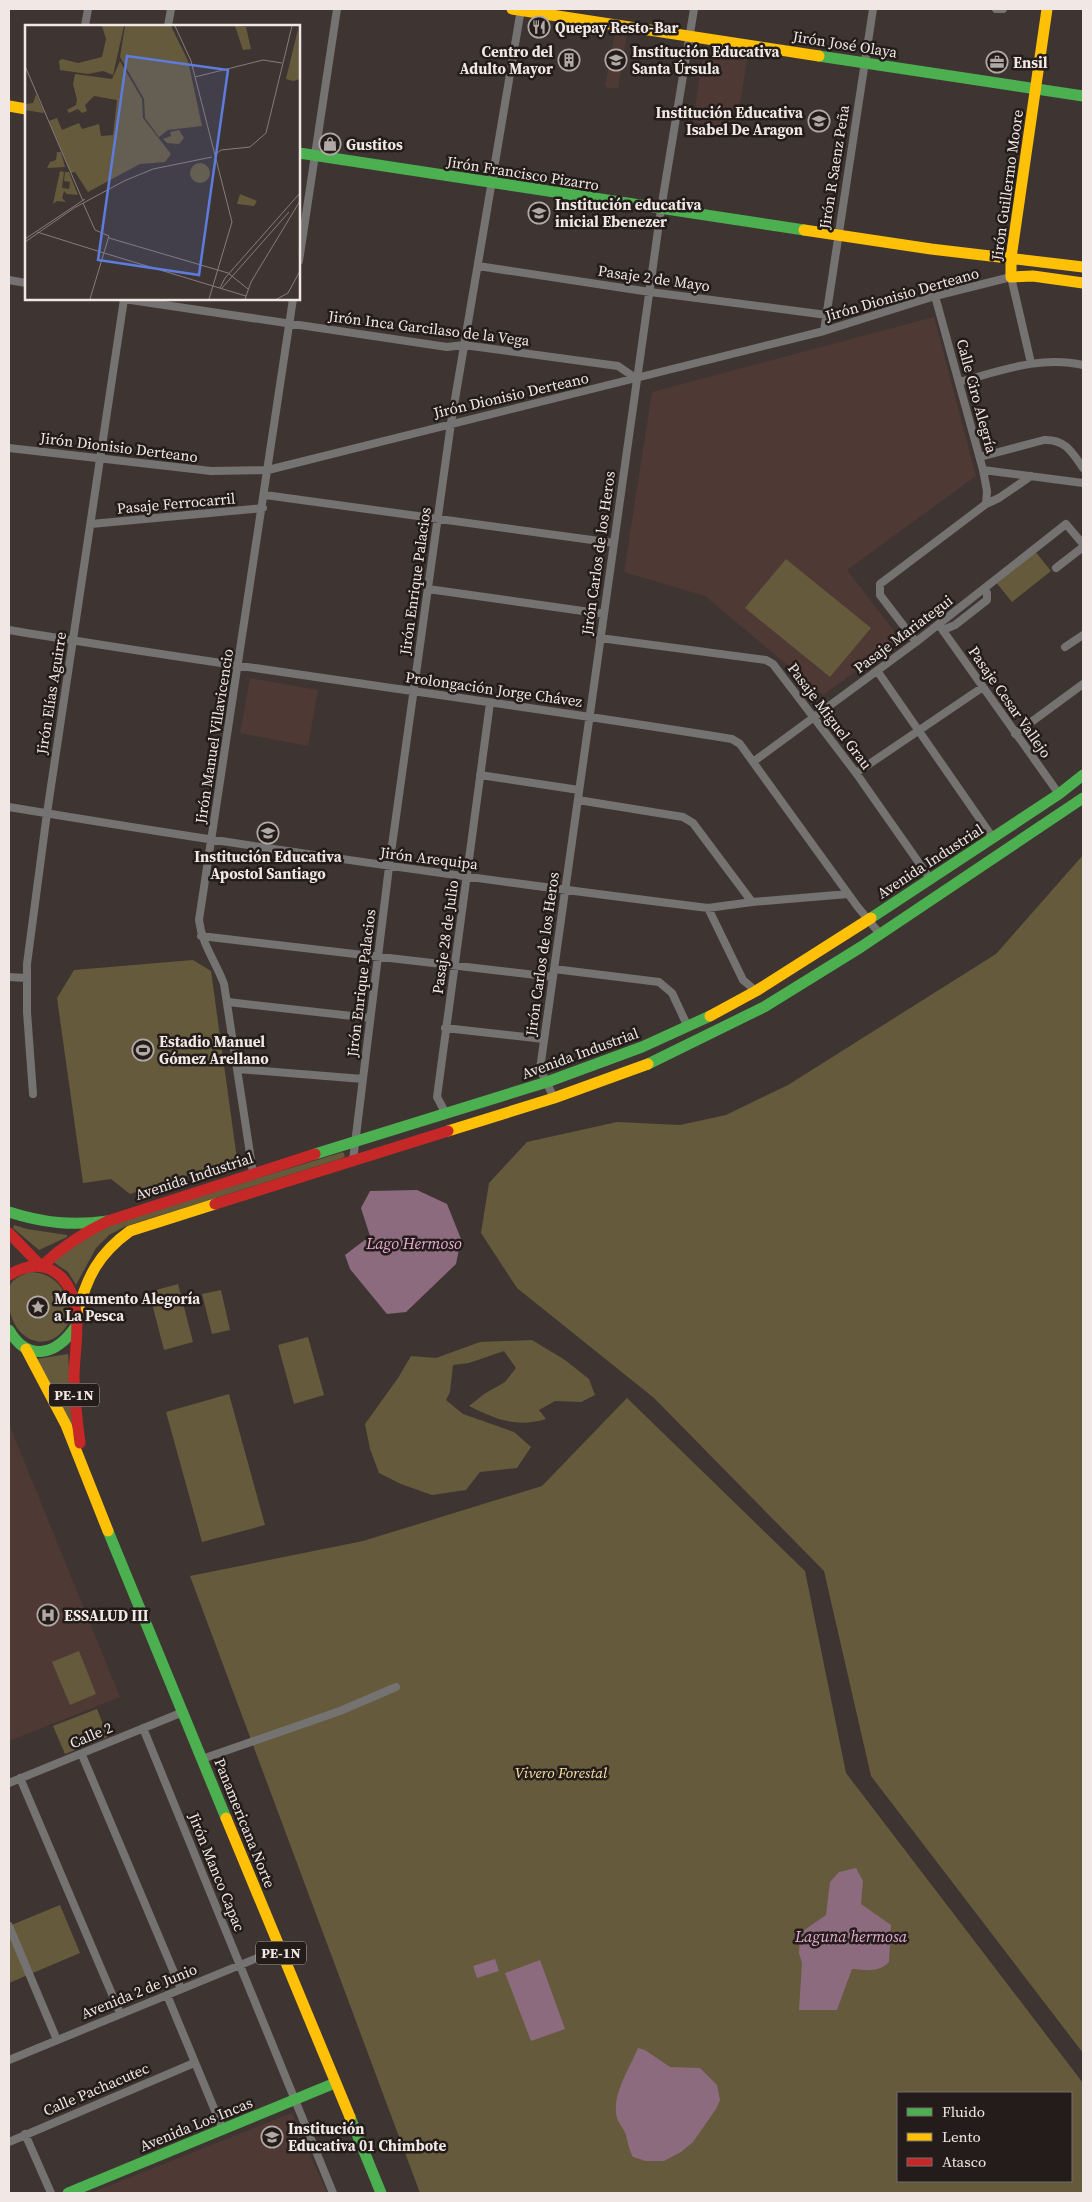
<svg xmlns="http://www.w3.org/2000/svg" width="1092" height="2202" viewBox="0 0 1092 2202" font-family="'Source Serif 4',serif">
<style>
.built{fill:#4e3934}
.green{fill:#655a3b;fill-rule:evenodd}
.water{fill:#8d6b7f}
.lines{fill:none;stroke-linecap:round;stroke-linejoin:round}
.street{stroke:#757272;stroke-width:8}
.fast{stroke:#4caf50;stroke-width:11}
.slow{stroke:#ffc107;stroke-width:11}
.jam{stroke:#c62828;stroke-width:11}
.labels{text-anchor:middle;dominant-baseline:central;stroke-width:5;stroke-linejoin:round;paint-order:stroke}
.shield{fill:#231c1a;stroke:#b3aaa7;stroke-width:1}
.shield-label{font-size:14px;font-weight:bold;fill:#f1e7e4}
.poi-label{font-size:15px;font-weight:bold;fill:#f1e7e4;stroke:#231c1a;text-anchor:start}
.street-label{font-size:15px;fill:#f1e7e4;stroke:#231c1a}
.park-label{font-size:15px;font-style:italic;fill:#f9e3a1;stroke:#231c1a}
.water-label{font-size:16px;font-style:italic;fill:#e9acd2;stroke:#231c1a}
.inset-road{fill:none;stroke:#867c79;stroke-width:1}
.view{fill:#5d7cdc;fill-opacity:0.15;stroke:#5d7cdc;stroke-width:2.5}
.inset-edge{fill:none;stroke:#f1e7e4;stroke-width:2.5}
</style>
<rect width="100%" height="100%" fill="#3e3532"/>
<path class="built" d="M615 32 627 34 618 89 605 87Z
M714 49 748 54 736 129 693 122 703 55Z
M934 317 976 476 847 570 900 639 823 695 705 596 624 572 652 392Z
M250 678 318 690 308 746 240 733Z
M9 1424 120 1697 9 1741Z
M292 2113 327 2193H97L96 2191Z"/>
<path class="green" d="M1034 550 1051 571 1012 602 995 581Z
M786 559 871 628 830 677 745 608Z
M1083 855V2053L871 1776 824 1571 654 1398 517 1288 481 1233 489 1183 527 1142 617 1122 680 1125 726 1115 788 1085 996 954Z
M193 960 211 971 237 1159 130 1194 111 1179 83 1183 57 998 74 970Z
M343 1152 345 1156 343 1158 126 1226 109 1235 96 1248 76 1285 68 1272 52 1261 61 1252 112 1223Z
M14 1225 27 1229 67 1235V1237L39 1250 13 1228Z
M29 1272C58 1272 71 1295 69 1322 49 1359 9 1339 9 1301 9 1294 8 1288 12 1282 17 1277 22 1275 29 1272Z
M178 1284 193 1342 164 1350 149 1292Z
M221 1290 230 1330 212 1334 202 1294Z
M308 1337 324 1395 294 1404 278 1345Z
M532 1340 565 1360 589 1379 595 1395 581 1402 555 1401 539 1410 546 1419C515 1428 496 1419 469 1406L484 1394 505 1382 516 1368 504 1351 469 1363 453 1365 450 1392 446 1400 463 1414 514 1432 531 1447 517 1468 480 1472 466 1490 432 1495 401 1484 379 1473 370 1449 365 1424 398 1378 411 1356 436 1358 480 1342Z
M68 1354 73 1430 37 1359Z
M229 1394 265 1525 202 1542 166 1412Z
M627 1398 805 1571 846 1773 1083 2083V2193H420L190 1576 363 1541 542 1486ZM898 2093H1071V2181H898Z
M79 1651 96 1694 70 1705 52 1662Z
M97 1709 108 1737 65 1754 53 1726Z
M60 1905 80 1953 9 1983V1926Z"/>
<path class="water" d="M417 1190 447 1204 461 1239 456 1264 406 1312 387 1314 350 1269 345 1255 370 1236 361 1208 370 1191Z
M856 1868 863 1881 861 1904 891 1925 889 1962C878 1973 867 1970 852 1969L837 2010H799L802 1963 799 1953 800 1933 826 1915 830 1882 839 1872Z
M495 1959 499 1971 477 1978 473 1966Z
M540 1960 565 2029 531 2041 505 1973Z
M638 2048 645 2050 670 2067 700 2068 717 2085 720 2100 716 2109 693 2142 681 2152 664 2161H646L633 2157C629 2150 628 2143 626 2135 624 2129 619 2124 617 2118 611 2095 630 2068 638 2048Z"/>
<g class="lines">
<path class="street" d="M996 9H1003
M85 26 88 9
M168 26 171 9
M299 261 337 9
M478 266 650 292 827 315
M9 280 26 283
M935 296 983 470 987 491 986 504
M124 299 447 347 464 345 618 366 637 379
M824 331 873 9
M959 382C1000 371 1041 355 1083 365
M9 448 211 471 268 470 824 331 935 296 1011 277 1031 363
M980 457 1044 440C1065 439 1072 452 1083 468
M983 470 1083 483
M265 495 614 543
M91 524 263 508
M1056 568 1083 547
M428 589 604 614
M939 625 1059 794
M9 630C249 670 491 700 732 739L740 744 857 906 880 934
M943 630 955 625 987 600V593L985 589
M600 638 766 660 773 664 856 773 931 880
M916 642 880 595V584L986 504 999 498 1031 476
M1065 647 1083 635
M878 672 993 838
M1015 734 1083 684
M753 762 916 642 1066 524 1083 544
M856 773 983 687
M480 775 579 790
M578 800 683 817 693 823 752 902
M9 807C241 846 474 879 708 908L752 902 848 894
M708 908 743 980 756 991
M201 936 553 977
M554 969 659 982 672 993 688 1027
M9 977 27 978
M228 1002 370 1018
M445 1028 544 1039
M237 1069 363 1079
M33 1094 27 1012V964L47 813 124 299
M554 1098 540 1069 661 209 694 9
M445 1112 437 1097 490 703
M353 1160 389 867 451 423 521 9
M253 1173 224 984C216 962 202 945 199 920L293 299
M143 1728 333 2193
M82 1755 181 1989
M202 1759 340 1711 396 1687
M20 1778 120 2013
M9 1783 183 1712
M9 1926 57 2040
M167 1995 223 2130
M9 2060 279 1949
M25 2134 51 2193
M9 2142 194 2063"/>
<path class="fast" d="M819 56 1083 96
M299 153 804 230
M871 918 1059 794 1083 775
M648 1064 764 1007 861 947 1083 798
M315 1154 547 1082 642 1047 710 1016
M9 1212C43 1223 73 1226 108 1221
M9 1330C28 1363 57 1355 76 1326
M108 1531 226 1818
M350 2117 381 2193
M68 2193 335 2083"/>
<path class="slow" d="M512 9 819 56
M1047 9 1011 258V277L1033 276 1083 283
M9 106 26 109
M804 230 931 249 1083 267
M710 1016 756 991 871 918
M448 1131 554 1098 648 1064
M77 1314C87 1277 98 1254 130 1231L215 1204
M26 1349 66 1425 108 1531
M226 1818 350 2117"/>
<path class="jam" d="M215 1204 448 1131
M9 1233 39 1264
M43 1265C63 1246 83 1233 108 1221L315 1154
M9 1275C44 1254 71 1274 76 1312 79 1334 74 1356 74 1378 75 1400 77 1421 80 1443"/>
</g>
<defs>
<g id="restaurant-ring" transform="scale(1.125)"><circle r="9.5" fill="#231c1a" stroke="#b2a9a6" stroke-width="1.5"/><path d="M-5-6h1v4h1v-4h1v4h1v-4h1v5L-1.5 .5V6h-2V.5L-5-1ZM5-6V6H3V1.5H1.5Q1.5-4 5-6Z" fill="#b2a9a6"/></g>
<g id="building-ring" transform="scale(1.125)"><circle r="9.5" fill="#231c1a" stroke="#b2a9a6" stroke-width="1.5"/><path d="M-4-6H4V6H1V3H-1V6H-4ZM-2.5-4.3h1.7v1.8h-1.7ZM.8-4.3h1.7v1.8H.8ZM-2.5-1h1.7V.8h-1.7ZM.8-1h1.7V.8H.8Z" fill="#b2a9a6"/></g>
<g id="school-ring" transform="scale(1.125)"><circle r="9.5" fill="#231c1a" stroke="#b2a9a6" stroke-width="1.5"/><path d="M0-5L7-2L0 1L-7-2ZM-4 1L0 2.5L4 1V4Q0 6-4 4Z" fill="#b2a9a6"/></g>
<g id="office-ring" transform="scale(1.125)"><circle r="9.5" fill="#231c1a" stroke="#b2a9a6" stroke-width="1.5"/><path d="M-6-3h4V-5.5h4V-3h4V5H-6ZM-1-4.5V-3h2v-1.5ZM-6 0V1H6V0Z" fill="#b2a9a6"/></g>
<g id="shop-ring" transform="scale(1.125)"><circle r="9.5" fill="#231c1a" stroke="#b2a9a6" stroke-width="1.5"/><path d="M-5-2.5h2.3a2.7 3.5 0 0 1 5.4 0H5L5.5 6h-11ZM-1.5-2.5h3a1.5 2.3 0 0 0-3 0Z" fill="#b2a9a6"/></g>
<g id="stadium-ring" transform="scale(1.125)"><circle r="9.5" fill="#231c1a" stroke="#b2a9a6" stroke-width="1.5"/><path d="M0-5a6.5 5 0 1 0 0 10a6.5 5 0 1 0 0-10ZM-3.5-1.8h7v3.6h-7Z" fill="#b2a9a6"/></g>
<g id="sight-ring" transform="scale(1.125)"><circle r="9.5" fill="#231c1a" stroke="#b2a9a6" stroke-width="1.5"/><path d="M0-6L1.8-2.2L6-1.7L2.9 1.2L3.7 5.4L0 3.3L-3.7 5.4L-2.9 1.2L-6-1.7L-1.8-2.2Z" fill="#b2a9a6"/></g>
<g id="hospital-ring" transform="scale(1.125)"><circle r="9.5" fill="#231c1a" stroke="#b2a9a6" stroke-width="1.5"/><path d="M-5-5h3v3.5h4V-5h3V5h-3V1.5h-4V5h-3Z" fill="#b2a9a6"/></g>
</defs>
<g fill-rule="evenodd">
<use href="#restaurant-ring" x="539" y="27"/>
<use href="#building-ring" x="569" y="60"/>
<use href="#school-ring" x="616" y="60"/>
<use href="#office-ring" x="997" y="62"/>
<use href="#school-ring" x="819" y="121"/>
<use href="#shop-ring" x="330" y="144"/>
<use href="#school-ring" x="539" y="213"/>
<use href="#school-ring" x="268" y="833"/>
<use href="#stadium-ring" x="143" y="1050"/>
<use href="#sight-ring" x="38" y="1307"/>
<use href="#hospital-ring" x="48" y="1615"/>
<use href="#school-ring" x="272" y="2137"/>
</g>
<g class="labels">
<g class="shield">
<rect x="49" y="1383.5" width="50" height="23" rx="4"/>
<rect x="256" y="1941.5" width="50" height="23" rx="4"/>
</g>
<g class="shield-label">
<text x="74" y="1395">PE-1N</text>
<text x="281" y="1953">PE-1N</text>
</g>
<g class="poi-label">
<text x="555" y="27">Quepay Resto-Bar</text>
<text x="553" y="51" text-anchor="end">Centro del<tspan x="553" dy="17">Adulto Mayor</tspan></text>
<text x="632" y="51">Institución Educativa<tspan x="632" dy="17">Santa Úrsula</tspan></text>
<text x="1013" y="62">Ensil</text>
<text x="803" y="112" text-anchor="end">Institución Educativa<tspan x="803" dy="17">Isabel De Aragon</tspan></text>
<text x="346" y="144">Gustitos</text>
<text x="555" y="204">Institución educativa<tspan x="555" dy="17">inicial Ebenezer</tspan></text>
<text x="268" y="856" text-anchor="middle">Institución Educativa<tspan x="268" dy="17">Apostol Santiago</tspan></text>
<text x="159" y="1041">Estadio Manuel<tspan x="159" dy="17">Gómez Arellano</tspan></text>
<text x="54" y="1298">Monumento Alegoría<tspan x="54" dy="17">a La Pesca</tspan></text>
<text x="64" y="1615">ESSALUD III</text>
<text x="288" y="2128">Institución<tspan x="288" dy="17">Educativa 01 Chimbote</tspan></text>
</g>
<g class="street-label">
<text transform="translate(845 44) rotate(9)">Jirón José Olaya</text>
<text transform="translate(834 167) rotate(-81)">Jirón R Saenz Peña</text>
<text transform="translate(523 173) rotate(9)">Jirón Francisco Pizarro</text>
<text transform="translate(1007 185) rotate(-82)">Jirón Guillermo Moore</text>
<text transform="translate(654 278) rotate(8)">Pasaje 2 de Mayo</text>
<text transform="translate(902 294) rotate(-16)">Jirón Dionisio Derteano</text>
<text transform="translate(429 328) rotate(7)">Jirón Inca Garcilaso de la Vega</text>
<text transform="translate(511 395) rotate(-13)">Jirón Dionisio Derteano</text>
<text transform="translate(977 396) rotate(75)">Calle Ciro Alegría</text>
<text transform="translate(119 447) rotate(7)">Jirón Dionisio Derteano</text>
<text transform="translate(176 503) rotate(-5)">Pasaje Ferrocarril</text>
<text transform="translate(598 553) rotate(-82)">Jirón Carlos de los Heros</text>
<text transform="translate(415 581) rotate(-82)">Jirón Enrique Palacios</text>
<text transform="translate(903 634) rotate(-37)">Pasaje Mariategui</text>
<text transform="translate(494 689) rotate(8)">Prolongación Jorge Chávez</text>
<text transform="translate(51 693) rotate(-81)">Jirón Elías Aguirre</text>
<text transform="translate(1010 702) rotate(55)">Pasaje Cesar Vallejo</text>
<text transform="translate(830 716) rotate(53)">Pasaje Miguel Grau</text>
<text transform="translate(214 736) rotate(-81)">Jirón Manuel Villavicencio</text>
<text transform="translate(429 858) rotate(7)">Jirón Arequipa</text>
<text transform="translate(930 861) rotate(-33)">Avenida Industrial</text>
<text transform="translate(445 937) rotate(-82)">Pasaje 28 de Julio</text>
<text transform="translate(542 954) rotate(-82)">Jirón Carlos de los Heros</text>
<text transform="translate(361 983) rotate(-83)">Jirón Enrique Palacios</text>
<text transform="translate(580 1053) rotate(-20)">Avenida Industrial</text>
<text transform="translate(194 1176) rotate(-18)">Avenida Industrial</text>
<text transform="translate(91 1735) rotate(-23)">Calle 2</text>
<text transform="translate(245 1823) rotate(68)">Panamericana Norte</text>
<text transform="translate(217 1872) rotate(68)">Jirón Manco Capac</text>
<text transform="translate(139 1991) rotate(-22)">Avenida 2 de Junio</text>
<text transform="translate(96 2089) rotate(-23)">Calle Pachacutec</text>
<text transform="translate(196 2124) rotate(-22)">Avenida Los Incas</text>
</g>
<g class="park-label">
<text x="561" y="1772">Vivero Forestal</text>
</g>
<g class="water-label">
<text x="414" y="1243">Lago Hermoso</text>
<text x="851" y="1936">Laguna hermosa</text>
</g>
</g>
<g transform="translate(25 25)">
<rect width="275" height="275" fill="#3e3532"/>
<path d="M77 1H99L88 50 78 46 63 49 35 45 34 36 37 34 53 38 77 32 81 14ZM100 1H146L163 36 177 101 143 105 134 112 120 93 119 74 95 32ZM210 1 221 2 226 24 218 25ZM273 4 275 54 268 56 261 54ZM95 36 117 74 118 93 146 129 140 137 115 139 63 167 50 147 46 148 24 96 32 93 37 105 54 98 57 104 74 99 76 111 88 110 92 75 69 71 60 80 62 86 57 88 53 84 44 88 42 85 51 80 52 75 48 59 50 49 87 54ZM11 69 19 87 18 88 0 85 1 79 8 78ZM154 105 159 113 154 119 142 118 138 114 146 111 145 107ZM32 127H36L40 142 22 143 25 137 31 135ZM165 148a10 10 0 1 1 20 0a10 10 0 1 1-20 0ZM35 146 39 147 37 163 44 164 45 157 39 156 40 147H44L53 170 42 169 39 166 37 173 41 177 32 176 28 179ZM215 169 232 176 229 181 212 179Z" fill="#655a3b"/>
<path class="inset-road" d="M150 1 166 36 207 197 184 274M0 41 58 176M170 52 238 35 257 38M191 129 196 125 225 122 241 108 267 1M58 178 70 205 84 211 65 274M12 207 79 228M84 213 203 248 223 264M0 214 60 174M0 217 49 183 99 156 128 144 187 132M79 228 221 271M195 263 200 253 275 168M197 263 264 187M220 274 226 257 275 176M252 274 263 268 275 246"/>
<path class="view" d="M102 31 203 45 174 250 73 235Z"/>
<rect width="275" height="275" class="inset-edge"/>
</g>
<rect width="1092" height="2202" fill="none" stroke="#f1e7e4" stroke-width="20"/>
<rect x="897" y="2092" width="175" height="90" fill="#231c1a" stroke="#756d6b"/>
<rect x="907" y="2108" width="25" height="8" fill="#4caf50" stroke="#756d6b"/>
<text x="942" y="2117" font-size="15" fill="#f1e7e4">Fluido</text>
<rect x="907" y="2133" width="25" height="8" fill="#ffc107" stroke="#756d6b"/>
<text x="942" y="2142" font-size="15" fill="#f1e7e4">Lento</text>
<rect x="907" y="2158" width="25" height="8" fill="#c62828" stroke="#756d6b"/>
<text x="942" y="2167" font-size="15" fill="#f1e7e4">Atasco</text>
</svg>
